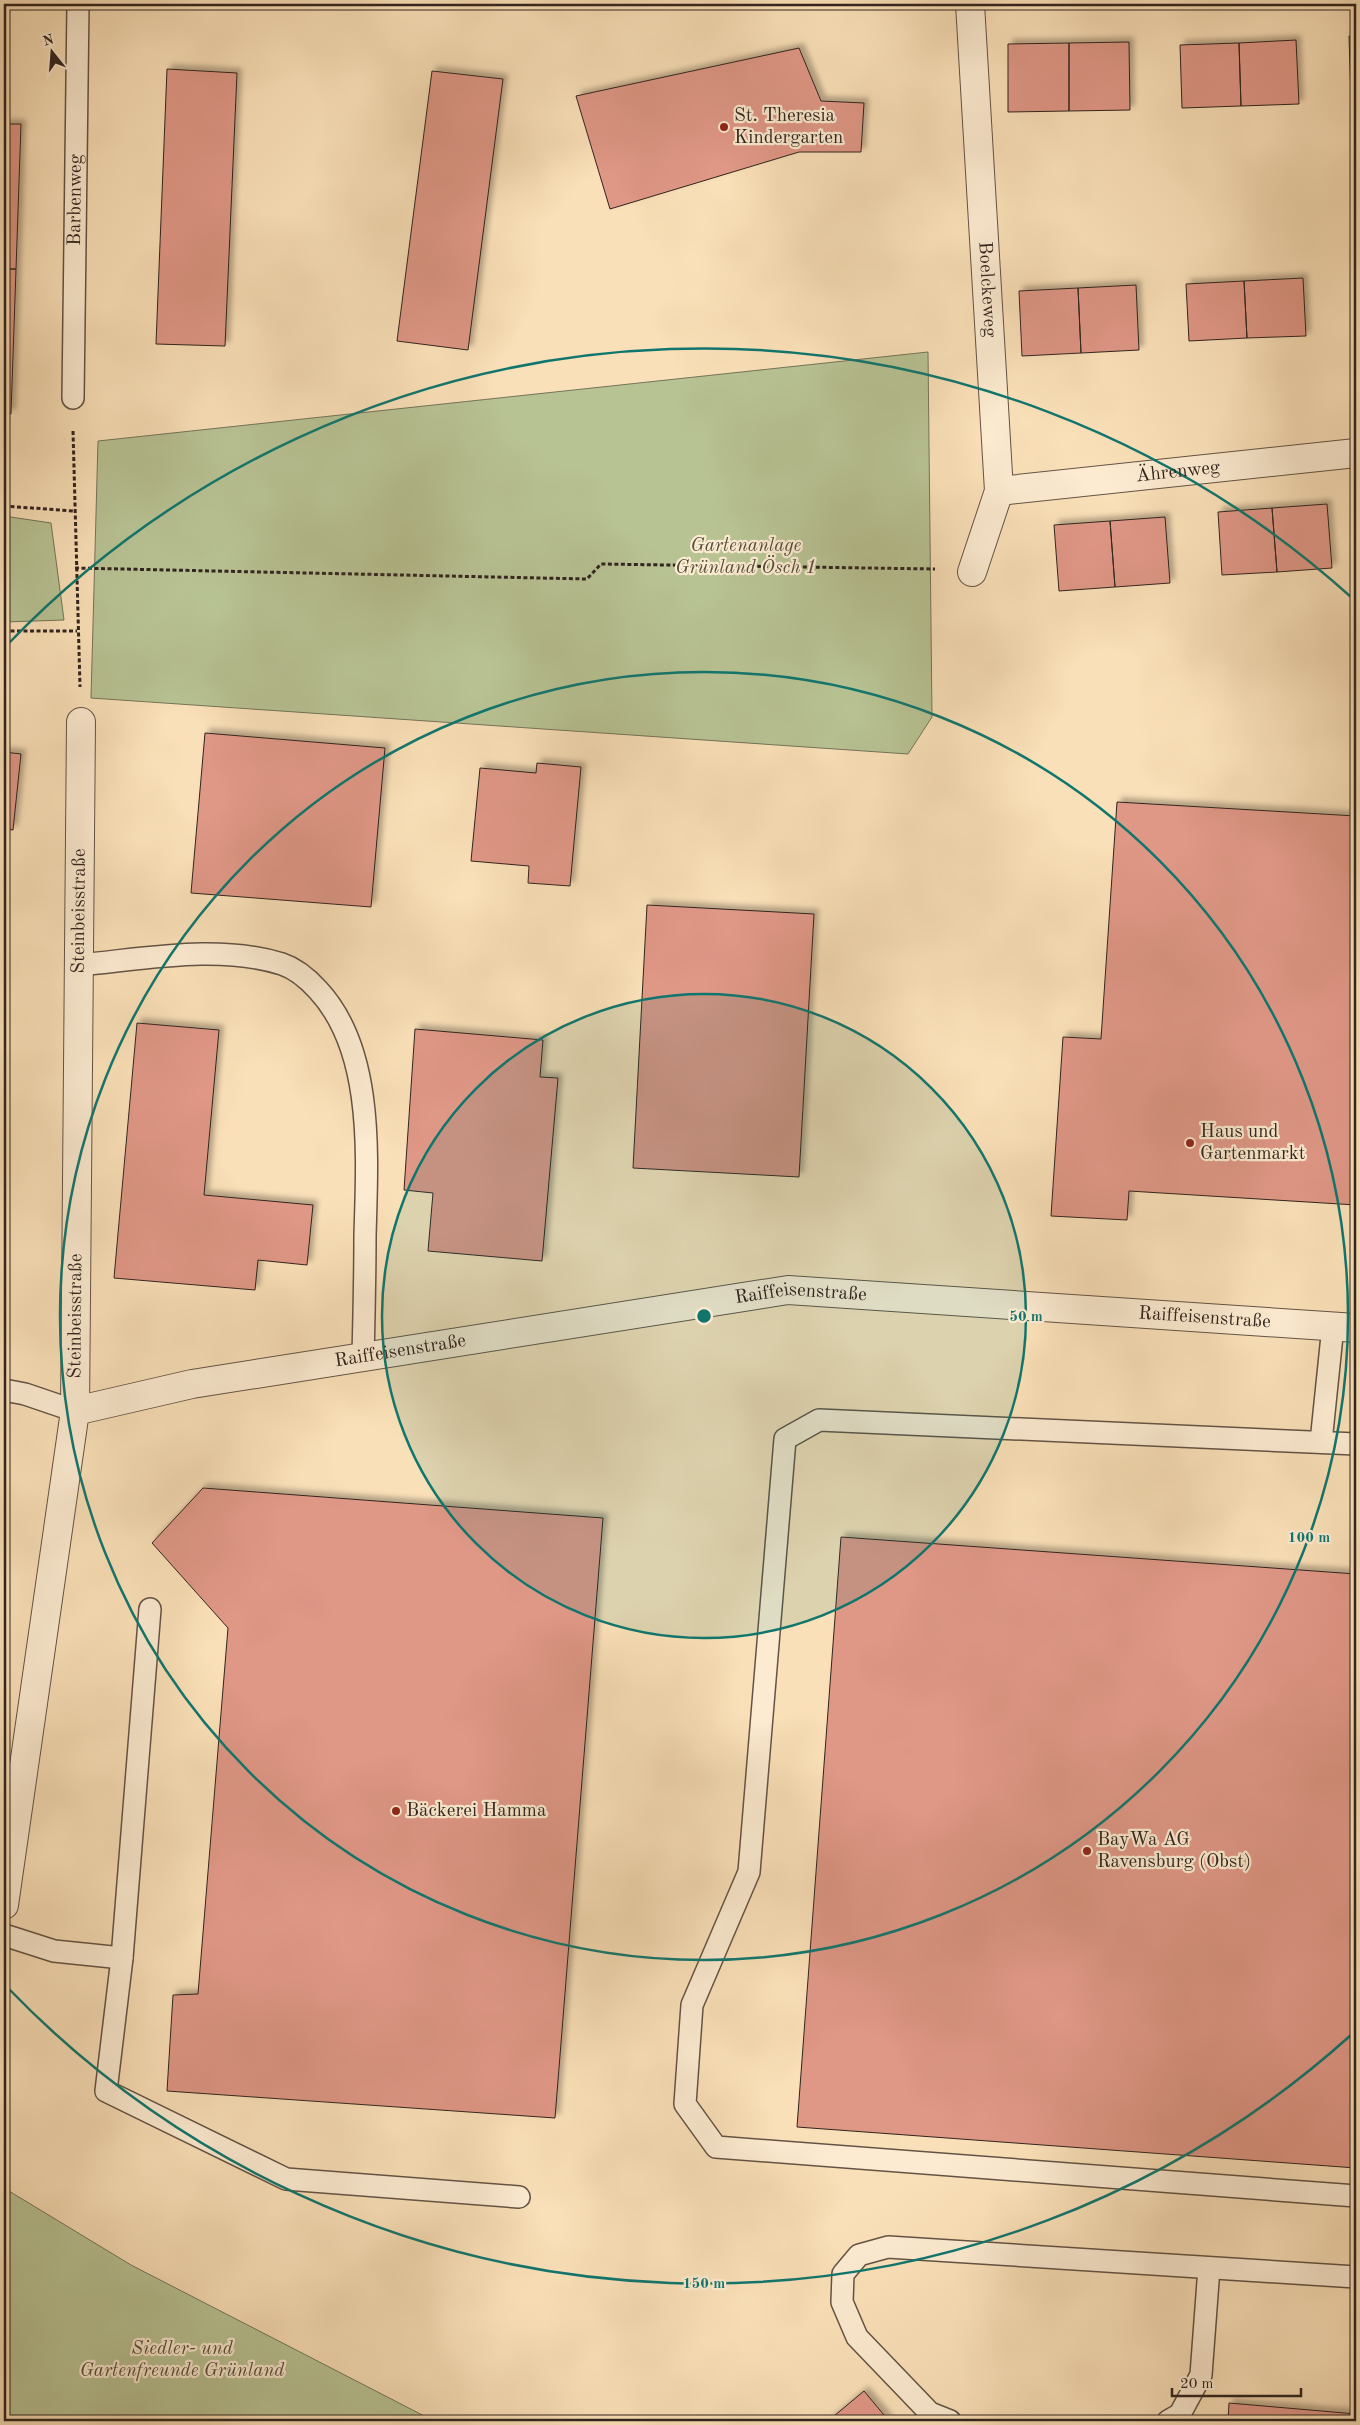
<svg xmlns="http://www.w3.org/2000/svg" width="1360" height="2425" viewBox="0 0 1360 2425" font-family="'Old Standard TT',serif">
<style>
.green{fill:#b8c394;stroke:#74745a}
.building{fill:#df9786;stroke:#31241f;filter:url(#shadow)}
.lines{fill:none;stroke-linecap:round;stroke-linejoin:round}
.service-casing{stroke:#635345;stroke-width:24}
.minor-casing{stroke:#635345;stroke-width:30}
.path{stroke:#31241f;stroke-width:3;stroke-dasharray:4 2.5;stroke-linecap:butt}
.service{stroke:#fcebd1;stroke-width:21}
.minor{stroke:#fcebd1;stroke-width:28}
.ring{fill:none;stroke:#0f766e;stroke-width:2.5}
.poi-dot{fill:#8f2418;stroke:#fcebd1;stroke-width:2}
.labels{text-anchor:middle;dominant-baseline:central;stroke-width:4.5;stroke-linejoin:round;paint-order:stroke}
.poi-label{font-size:19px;fill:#31241f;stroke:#fcebd1;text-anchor:start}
.street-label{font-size:19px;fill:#31241f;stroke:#fcebd1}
.park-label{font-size:19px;font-style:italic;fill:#534c3c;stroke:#fcebd1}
.centre{fill:#0f766e;stroke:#fcebd1;stroke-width:2.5}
.ring-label{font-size:15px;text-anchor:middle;font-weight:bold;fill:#0f766e;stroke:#fcebd1;stroke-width:4.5;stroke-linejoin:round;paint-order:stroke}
</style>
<defs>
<filter id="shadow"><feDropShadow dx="4.5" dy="-4.5" stdDeviation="2.5" flood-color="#0004"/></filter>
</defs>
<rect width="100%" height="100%" fill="#fae0b8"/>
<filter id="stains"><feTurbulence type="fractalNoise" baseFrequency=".004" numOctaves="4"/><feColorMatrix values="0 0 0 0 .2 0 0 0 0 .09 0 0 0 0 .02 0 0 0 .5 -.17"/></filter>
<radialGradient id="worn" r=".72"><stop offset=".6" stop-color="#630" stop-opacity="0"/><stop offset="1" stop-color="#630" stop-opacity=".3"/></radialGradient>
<path class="green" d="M928 352 932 717 908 754 91 698 98 441Z
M4 516 51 523 64 620 4 622Z
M4 2188 131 2265 434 2421H4Z"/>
<path class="building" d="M1349 36H1356V98H1351Z
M1296 40 1299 104 1241 106 1239 43Z
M1129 42 1130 110 1069 111V43Z
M1069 43V111L1008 112V44Z
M1239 43 1241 106 1182 108 1180 45Z
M799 48 821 101 864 103 861 152H799L610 209 576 96Z
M167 69 237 73 225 346 156 344Z
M432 71 503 79 468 350 397 341Z
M4 124H21L16 269H4Z
M4 269H16L11 414 4 413Z
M1352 270H1356V331Z
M1303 278 1306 336 1247 338 1244 281Z
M1244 281 1247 338 1189 341 1186 284Z
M1136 285 1139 350 1081 353 1078 288Z
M1078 288 1081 353 1022 356 1019 291Z
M1327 504 1332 568 1277 572 1272 508Z
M1272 508 1277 572 1222 575 1218 512Z
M1165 517 1170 583 1115 587 1110 521Z
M1110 521 1115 587 1059 591 1054 525Z
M205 733 385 748 371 907 191 893Z
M4 752 21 754 13 830 4 829Z
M537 763 581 767 570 886 528 883 529 866 471 861 480 768 536 773Z
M1117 802 1356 816V1205L1129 1191 1127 1220 1051 1216 1063 1037 1101 1039Z
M647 905 814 914 799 1177 633 1168Z
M137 1023 219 1030 204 1195 313 1205 307 1265 258 1260 255 1290 114 1278Z
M415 1029 543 1040 540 1077 558 1078 542 1261 428 1251 433 1193 404 1190Z
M203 1488 603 1518 555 2118 167 2091 173 1995 198 1994 228 1628 152 1543Z
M841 1537 1356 1574V2168L797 2127Z
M864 2391 889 2421H828Z
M1229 2403 1356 2414V2421H1228Z"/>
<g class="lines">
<g class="service-casing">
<g id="service">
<path id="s1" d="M73 398 78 4"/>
<path d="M79 965C145 959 218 944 282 964 297 969 308 979 318 990 375 1051 367 1159 365 1236 365 1276 364 1317 363 1357"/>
<path d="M4 1390 25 1394 75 1411"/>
<path d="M1321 1442 1333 1326"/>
<path d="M1356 1444 819 1420 785 1439 749 1872 692 2005 685 2104 716 2147 1356 2196"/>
<path d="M150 1609 122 1958 106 2091 286 2179 519 2197"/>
<path d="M4 1935 54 1951 122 1958"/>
<path d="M950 2421 930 2413 857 2337 842 2302 843 2274 859 2255 888 2247 1356 2277"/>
<path d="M1168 2421 1180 2414 1201 2375 1209 2268"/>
</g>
</g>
<g class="minor-casing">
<g id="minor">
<path id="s2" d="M970 4 999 491 972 572"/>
<path id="s3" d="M999 491 1356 453"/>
<path id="s4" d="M75 1411 192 1384 788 1290 1356 1328"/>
<path id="s5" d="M4 1905 75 1411 81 722"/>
</g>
</g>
<path class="path" d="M73 431 80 687
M4 506 74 511
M75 568 587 579 601 564 935 569
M4 631H77"/>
<use href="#service" class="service"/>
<use href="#minor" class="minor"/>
</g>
<circle cx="704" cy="1316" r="322" fill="#0f766e" fill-opacity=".12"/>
<g class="ring">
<circle cx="704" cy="1316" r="322"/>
<circle cx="704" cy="1316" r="644"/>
<path d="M1351 2035A967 967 0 0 1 8 1988M8 644A967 967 0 0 1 1351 597"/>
</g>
<g class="poi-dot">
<circle cx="724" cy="127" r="5"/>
<circle cx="1190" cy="1143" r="5"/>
<circle cx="396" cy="1811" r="5"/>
<circle cx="1087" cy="1851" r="5"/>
</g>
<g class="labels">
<g class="poi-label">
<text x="734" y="116">St. Theresia<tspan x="734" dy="22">Kindergarten</tspan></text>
<text x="1200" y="1132">Haus und<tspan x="1200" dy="22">Gartenmarkt</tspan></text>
<text x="406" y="1811">Bäckerei Hamma</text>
<text x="1097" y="1840">BayWa AG<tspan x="1097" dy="22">Ravensburg (Obst)</tspan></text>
</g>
<g class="street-label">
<text stroke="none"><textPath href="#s1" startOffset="198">Barbenweg</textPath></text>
<text stroke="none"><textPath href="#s2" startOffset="286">Boelckeweg</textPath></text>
<text stroke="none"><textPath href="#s3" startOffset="180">Ährenweg</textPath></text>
<text stroke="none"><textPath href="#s5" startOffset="999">Steinbeisstraße</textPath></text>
<text stroke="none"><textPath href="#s4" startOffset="736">Raiffeisenstraße</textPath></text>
<text stroke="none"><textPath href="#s5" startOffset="594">Steinbeisstraße</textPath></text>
<text stroke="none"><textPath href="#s4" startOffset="1141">Raiffeisenstraße</textPath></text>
<text stroke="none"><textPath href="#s4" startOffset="331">Raiffeisenstraße</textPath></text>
</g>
<g class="park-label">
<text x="746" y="546">Gartenanlage<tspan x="746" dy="22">Grünland Ösch 1</tspan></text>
<text x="182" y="2349">Siedler- und<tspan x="182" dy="22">Gartenfreunde Grünland</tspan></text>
</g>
</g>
<circle cx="704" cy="1316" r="8" class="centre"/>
<g class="ring-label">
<text x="1026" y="1321">50 m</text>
<text x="1309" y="1542">100 m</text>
<text x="704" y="2288">150 m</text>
</g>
<rect width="1360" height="2425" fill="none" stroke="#fae0b8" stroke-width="20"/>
<rect x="5" y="5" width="1350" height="2415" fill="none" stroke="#31241f" stroke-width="2.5"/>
<rect x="10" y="10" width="1340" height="2405" fill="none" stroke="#31241f"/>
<g transform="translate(52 52) rotate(343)" stroke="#fcebd1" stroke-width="4" paint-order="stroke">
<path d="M0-4L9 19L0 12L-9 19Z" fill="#31241f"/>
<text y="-8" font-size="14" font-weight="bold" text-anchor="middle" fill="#31241f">N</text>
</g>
<path d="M1172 2388v8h129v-8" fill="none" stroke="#31241f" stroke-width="2.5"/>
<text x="1180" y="2388" font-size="15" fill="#31241f" stroke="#fcebd1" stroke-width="4" paint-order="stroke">20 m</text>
<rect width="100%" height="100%" filter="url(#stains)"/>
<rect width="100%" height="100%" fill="url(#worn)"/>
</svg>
